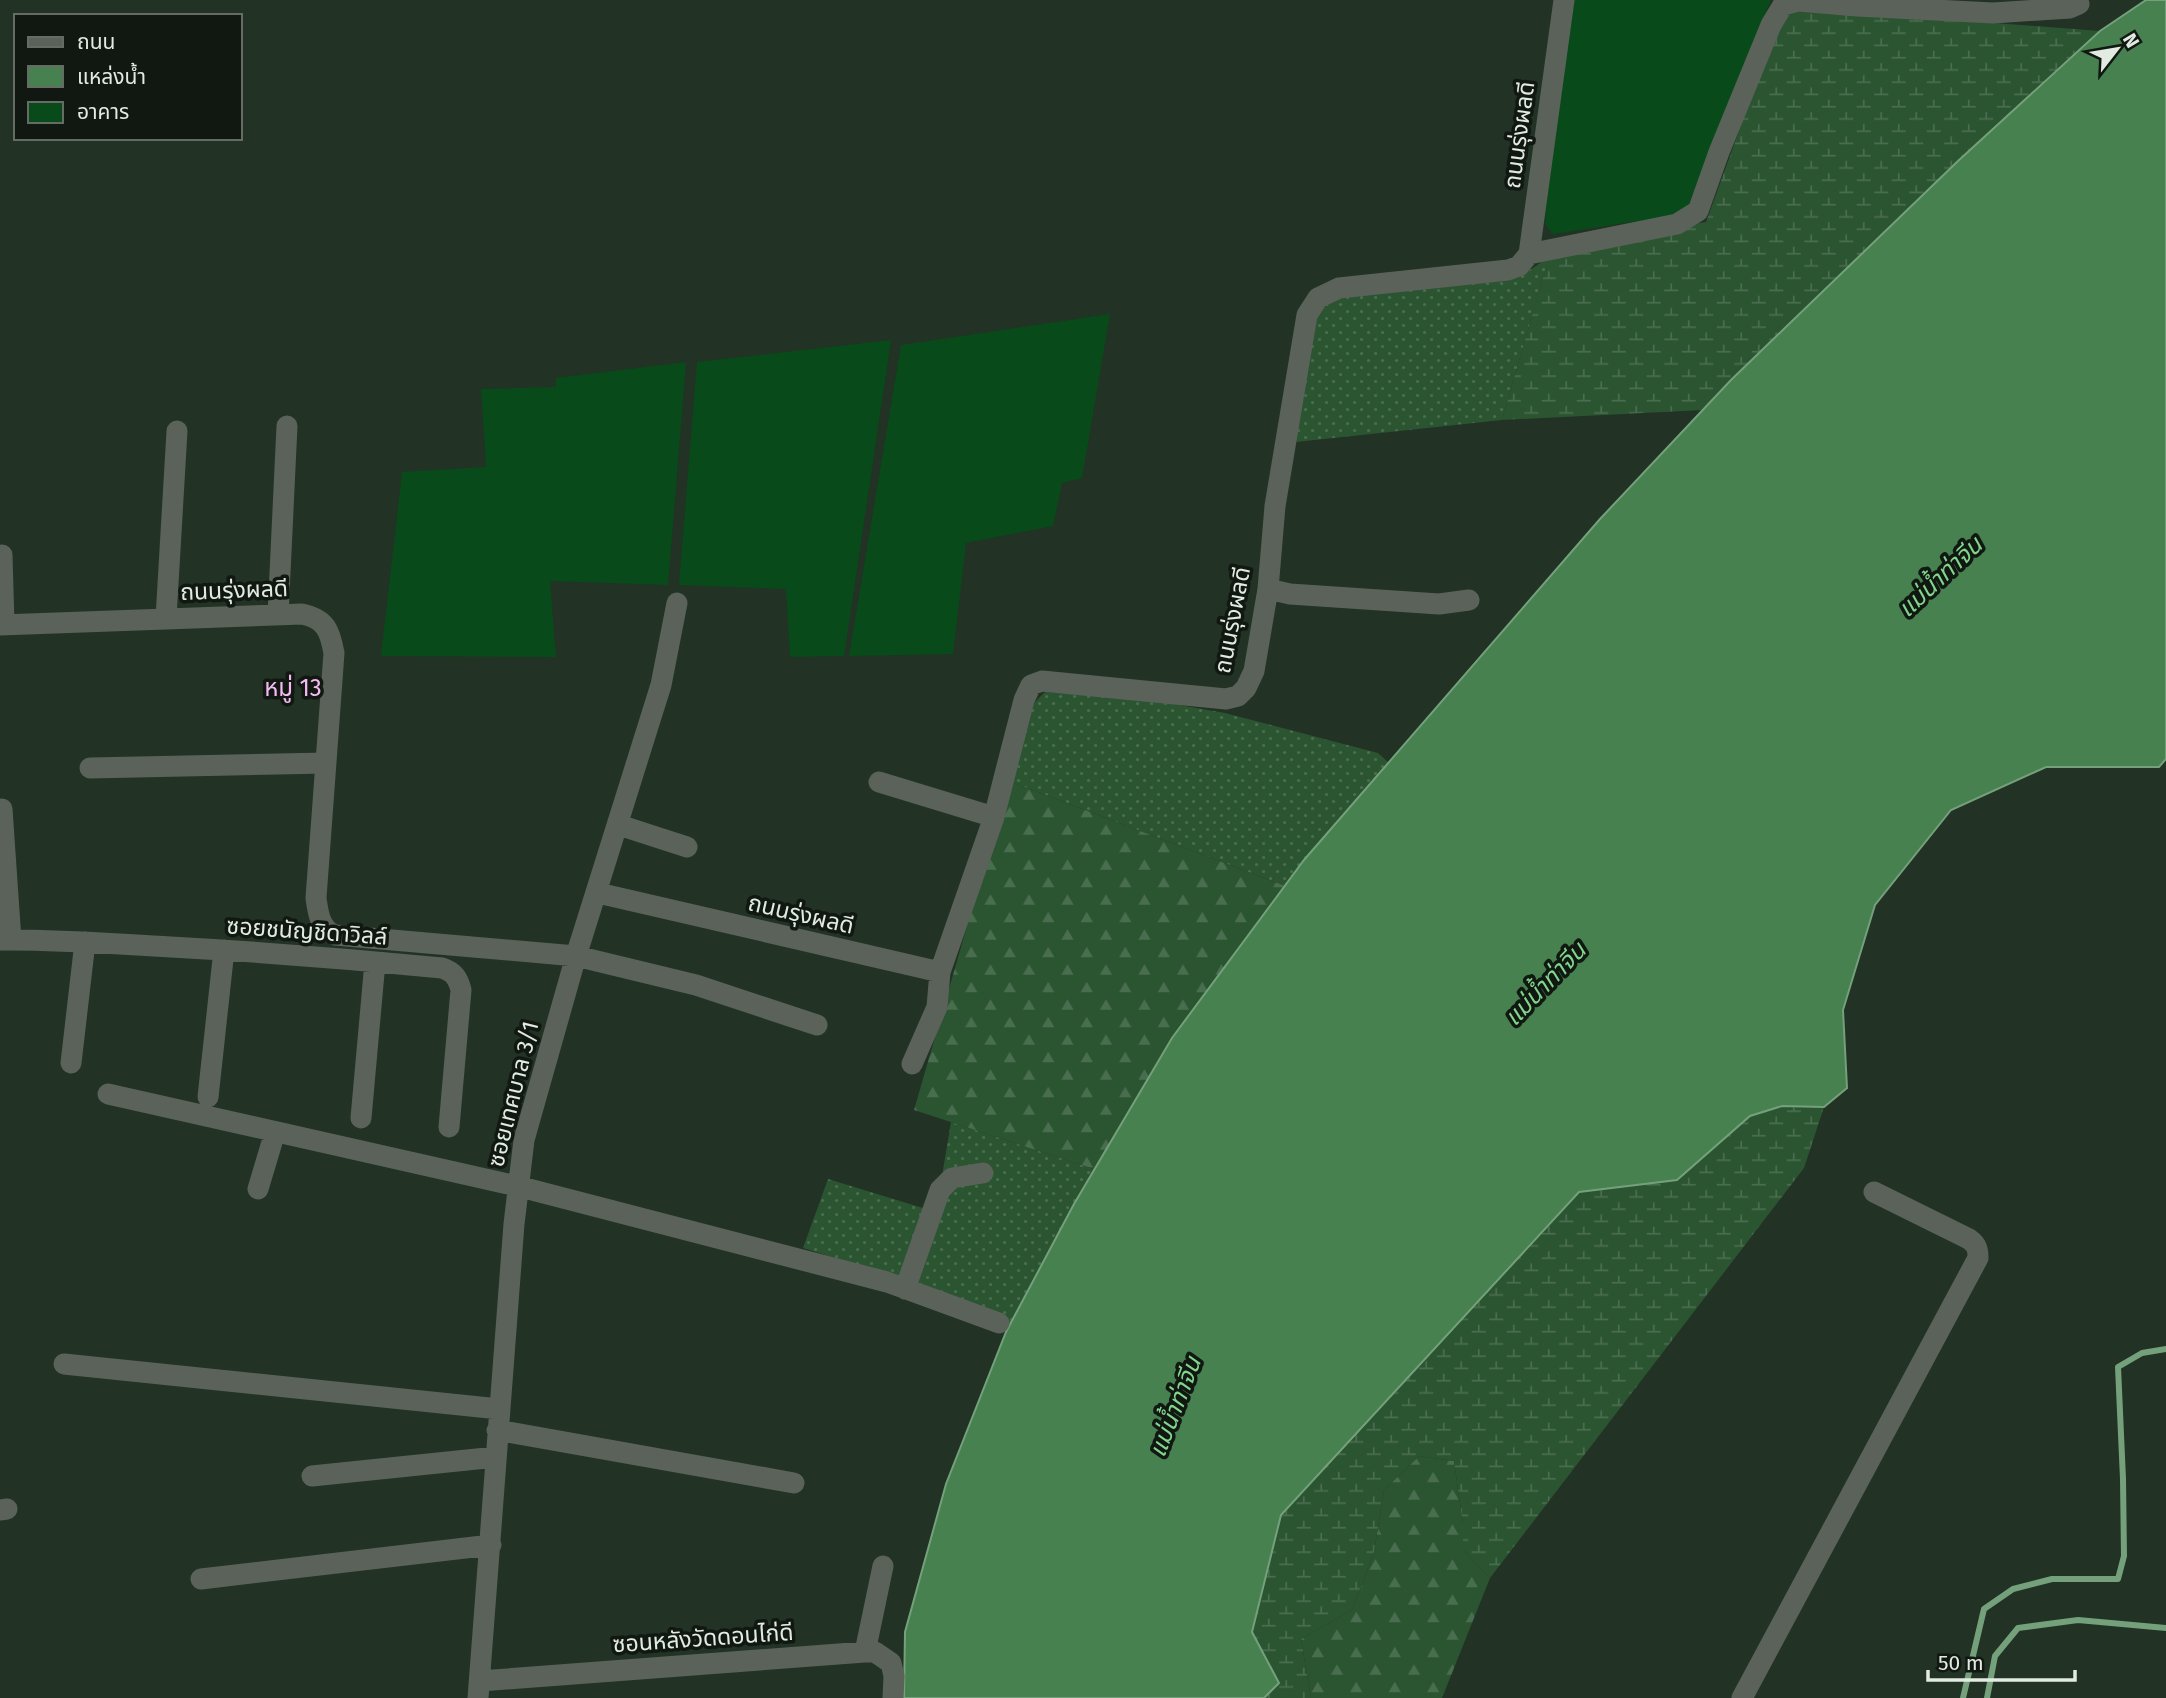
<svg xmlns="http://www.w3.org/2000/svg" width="2166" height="1698" viewBox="0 0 2166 1698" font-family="'Fira Sans','Noto Sans Thai',sans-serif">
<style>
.grass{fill:url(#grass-dots)}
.forest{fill:url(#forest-firs)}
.wetland{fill:url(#wetland-marsh)}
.water{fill:#46814f;stroke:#74a17b;stroke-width:2}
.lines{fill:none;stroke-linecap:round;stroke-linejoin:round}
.stream{stroke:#74a17b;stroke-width:6}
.building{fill:#094a1b}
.minor{stroke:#5a625a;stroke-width:21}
.labels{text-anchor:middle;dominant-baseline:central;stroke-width:7;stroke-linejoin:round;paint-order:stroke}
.street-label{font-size:23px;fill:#e1ebe1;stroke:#111811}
.water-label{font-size:24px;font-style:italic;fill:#82d58e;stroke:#111811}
.neighbourhood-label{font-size:24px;fill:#f5baf3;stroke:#111811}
</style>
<defs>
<pattern id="grass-dots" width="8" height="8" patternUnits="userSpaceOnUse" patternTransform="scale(1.75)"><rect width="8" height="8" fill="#2b5431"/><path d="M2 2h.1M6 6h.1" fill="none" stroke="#496d4f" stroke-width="1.8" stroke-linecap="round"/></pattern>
<pattern id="forest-firs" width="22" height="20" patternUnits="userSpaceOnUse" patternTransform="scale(1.75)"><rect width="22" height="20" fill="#2b5431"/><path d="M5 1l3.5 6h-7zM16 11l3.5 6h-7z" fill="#496d4f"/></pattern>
<pattern id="wetland-marsh" width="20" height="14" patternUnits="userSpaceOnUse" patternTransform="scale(1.75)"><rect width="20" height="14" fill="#2b5431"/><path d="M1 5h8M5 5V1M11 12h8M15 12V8" fill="none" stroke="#496d4f"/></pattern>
</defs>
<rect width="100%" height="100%" fill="#223224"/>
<path class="grass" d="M1549 257 1502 420 1296 442 1312 317 1333 295 1524 274Z
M1045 692 1128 696 1225 713 1378 753 1388 762 1304 860 1285 886 1009 781 1028 709Z
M951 1122 1094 1169 1006 1332 928 1305 925 1286 803 1248 828 1179 936 1212Z"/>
<path class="forest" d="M1009 781 1285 886 1172 1038 1094 1169 914 1110Z
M1419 1456 1454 1461 1463 1524V1550L1490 1578 1442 1698H1311L1301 1639 1352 1610 1374 1552 1384 1490Z"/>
<path class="wetland" d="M1784 7 2100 31 1958 161 1703 410 1502 420 1552 246 1706 222Z
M1782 1106 1824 1107 1804 1168 1490 1578 1463 1550V1524L1454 1461 1419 1456 1384 1490 1374 1552 1352 1610 1301 1639 1311 1698H1264L1279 1683 1252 1633 1281 1515 1579 1192 1677 1180 1750 1116Z"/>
<path class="water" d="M2146 0H2166V759L2159 767H2046L1951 810 1875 905 1843 1010 1847 1088 1824 1107 1782 1106 1750 1116 1677 1180 1579 1192 1281 1515 1252 1632 1279 1683 1264 1698H904L905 1632 946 1484 1006 1332 1074 1204 1172 1038 1304 860 1600 519 1731 380 1958 161 2100 31Z"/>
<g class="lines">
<path class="stream" d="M1963 1698 1984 1609 2013 1589 2052 1579H2118L2124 1556 2123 1479 2118 1367 2142 1353 2166 1349
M1987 1698 1995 1656 2018 1628 2078 1620 2166 1628"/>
</g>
<path class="building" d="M1573 0H1771L1685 214 1553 234 1545 224 1547 193Z
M1110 314 1082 478 1062 483 1053 526 966 543 953 654 849 656 901 345Z
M891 340 844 656 790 657 786 589 679 585 697 362Z
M686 362 668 585 550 581 556 657 381 656 402 472 486 467 481 389 556 387V378Z"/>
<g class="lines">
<path class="minor" d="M1529 254 1677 224 1698 211 1719 152 1771 25 1783 5 1798 1 1857 6 1993 13 2070 8 2079 4
M2 555 4 624
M1268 589 1290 594 1439 604 1469 600
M278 615 287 426
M166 618 177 431
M0 625 302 614C326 619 330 631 334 653L316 898C318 913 320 929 335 935L576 956 696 985 817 1025
M90 768 326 763
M879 782 994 817
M2 809 11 940
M619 825 687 847
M598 893 940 972 994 817 1024 700 1031 685 1042 681 1226 699 1238 696 1246 688 1254 671 1268 589 1275 506 1307 315 1318 298 1339 288 1508 270 1519 266 1529 254 1564 0
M0 940C57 939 114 944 171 947 261 952 352 959 442 968 454 972 458 978 461 990L449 1127
M71 1063 85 942
M912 1064 937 1007 940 972
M108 1094 517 1186 887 1282 999 1323
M208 1097 224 950
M361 1118 375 962
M258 1189 275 1132
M905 1289 940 1190 952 1178 983 1173
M64 1364 499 1409
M497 1430 794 1483
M312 1476 496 1457
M0 1510 7 1509
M201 1579 491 1545
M865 1652 883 1566
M480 1681 865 1652H875L891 1663 894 1676 893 1698
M478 1698 514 1224 524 1140 576 956 661 685 677 603
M1742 1698 1978 1258C1978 1249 1977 1245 1969 1239L1874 1192"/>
</g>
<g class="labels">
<g class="street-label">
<text transform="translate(1519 135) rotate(-82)">ถนนรุ่งผลดี</text>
<text transform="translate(234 590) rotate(-2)">ถนนรุ่งผลดี</text>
<text transform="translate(1232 620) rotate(-79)">ถนนรุ่งผลดี</text>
<text transform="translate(801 914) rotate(13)">ถนนรุ่งผลดี</text>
<text transform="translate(307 931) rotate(4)">ซอยชนัญชิดาวิลล์</text>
<text transform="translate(513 1094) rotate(-76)">ซอยเทศบาล 3/1</text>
<text transform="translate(703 1638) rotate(-4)">ซอนหลังวัดดอนไก่ดี</text>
</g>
<g class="water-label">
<text transform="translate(1940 577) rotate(-43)">แม่น้ำท่าจีน</text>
<text transform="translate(1545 984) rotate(-46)">แม่น้ำท่าจีน</text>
<text transform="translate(1175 1407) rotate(-69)">แม่น้ำท่าจีน</text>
</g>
<g class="neighbourhood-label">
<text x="293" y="688">หมู่ 13</text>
</g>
</g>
<rect x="14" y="14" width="228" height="126" fill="#111811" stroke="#646c64" stroke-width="2"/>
<rect x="28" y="37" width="35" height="10" fill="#5a625a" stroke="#646c64" stroke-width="2"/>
<text x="77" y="49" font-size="21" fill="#e1ebe1">ถนน</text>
<rect x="28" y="66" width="35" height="21" fill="#46814f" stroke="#646c64" stroke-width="2"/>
<text x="77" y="84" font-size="21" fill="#e1ebe1">แหล่งน้ำ</text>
<rect x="28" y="102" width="35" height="21" fill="#094a1b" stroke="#646c64" stroke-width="2"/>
<text x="77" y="119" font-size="21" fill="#e1ebe1">อาคาร</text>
<g transform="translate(2117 49) rotate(59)" stroke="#111811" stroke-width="5" paint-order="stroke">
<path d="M0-5L12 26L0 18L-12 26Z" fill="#e1ebe1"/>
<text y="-10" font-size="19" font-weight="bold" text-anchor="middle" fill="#e1ebe1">N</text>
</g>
<path d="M1928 1670v10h147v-10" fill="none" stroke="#e1ebe1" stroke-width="3.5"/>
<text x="1938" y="1670" font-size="21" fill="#e1ebe1" stroke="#111811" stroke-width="5" paint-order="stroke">50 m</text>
</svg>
